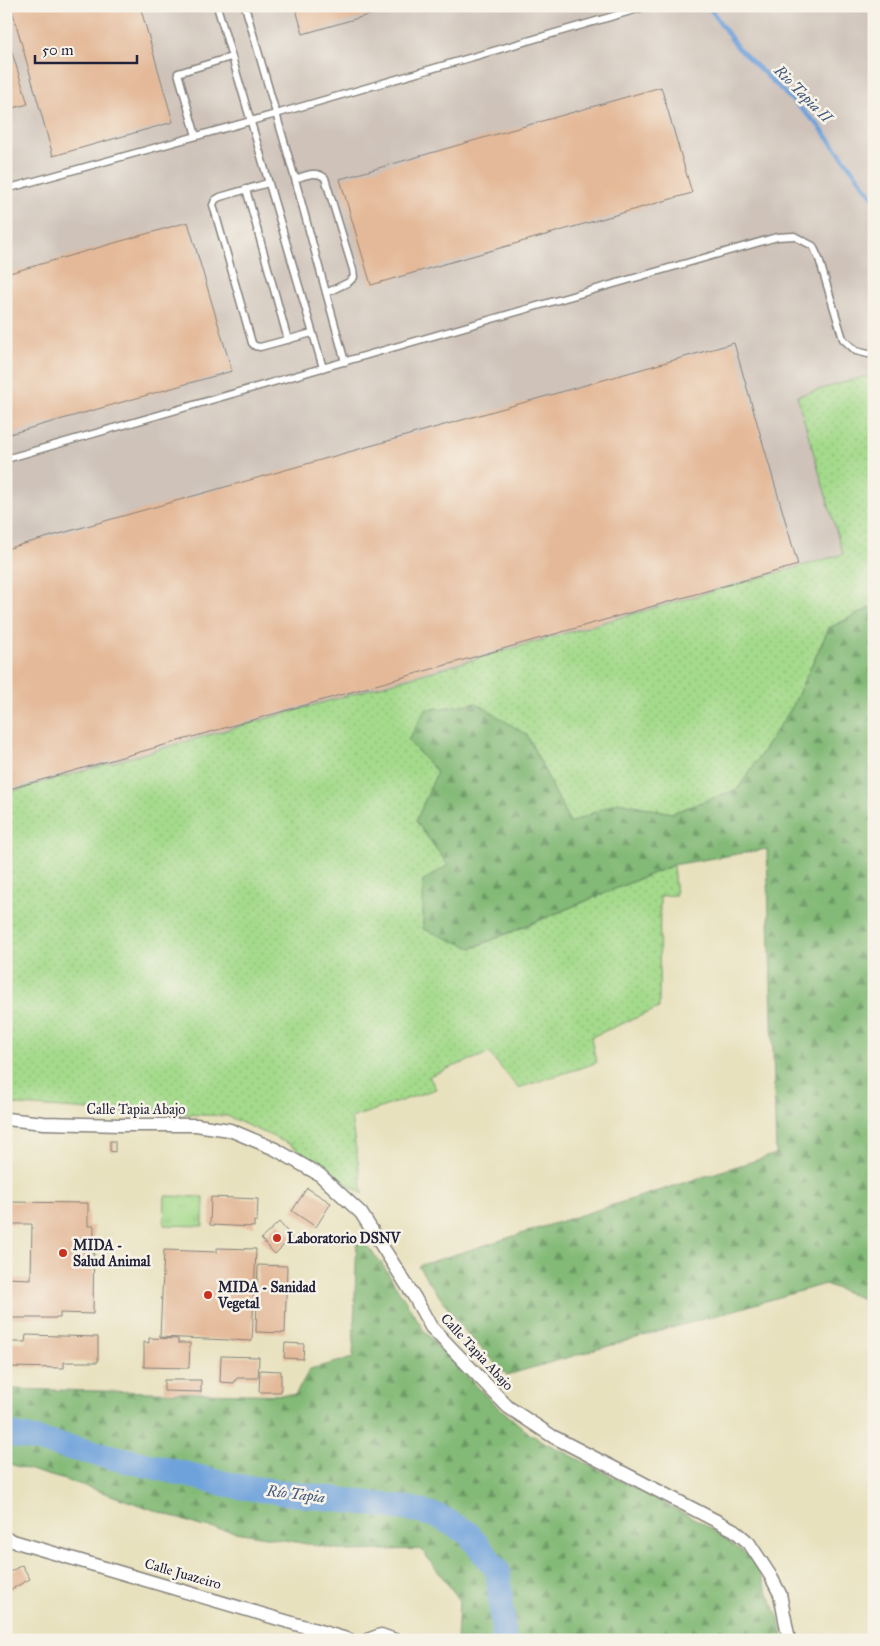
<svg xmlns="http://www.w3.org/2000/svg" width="880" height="1646" viewBox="0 0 880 1646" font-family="'IM FELL Great Primer',serif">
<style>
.industrial{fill:#cec2b9}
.grass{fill:url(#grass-dots);stroke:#637e63}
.forest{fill:url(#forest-firs);stroke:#526e59}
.park{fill:url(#park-tufts);stroke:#637e63}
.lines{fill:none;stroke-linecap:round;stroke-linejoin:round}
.stream{stroke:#6ea2db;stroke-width:4.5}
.river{stroke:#6ea2db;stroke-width:25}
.building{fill:#e4b999}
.service-casing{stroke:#85827c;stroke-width:9}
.minor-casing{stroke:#85827c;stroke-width:15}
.service{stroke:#fff;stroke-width:6}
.minor{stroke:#fff;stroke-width:12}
.poi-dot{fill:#c8321e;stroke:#f7f3e8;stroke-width:2}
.labels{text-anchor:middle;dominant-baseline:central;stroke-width:5;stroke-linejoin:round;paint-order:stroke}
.street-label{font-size:14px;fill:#22223b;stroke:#f7f3e8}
.poi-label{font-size:14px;font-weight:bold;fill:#22223b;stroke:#f7f3e8;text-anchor:start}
.water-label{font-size:15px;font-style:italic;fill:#40557b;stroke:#f7f3e8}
</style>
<defs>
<pattern id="grass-dots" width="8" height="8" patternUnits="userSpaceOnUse" patternTransform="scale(1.25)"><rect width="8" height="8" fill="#a4da8b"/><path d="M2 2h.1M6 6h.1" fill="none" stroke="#8dbb79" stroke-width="1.8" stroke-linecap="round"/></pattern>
<pattern id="forest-firs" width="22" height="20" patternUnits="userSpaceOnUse" patternTransform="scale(1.25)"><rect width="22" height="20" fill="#83ba77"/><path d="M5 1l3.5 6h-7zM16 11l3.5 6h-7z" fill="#6b9763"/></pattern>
<pattern id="park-tufts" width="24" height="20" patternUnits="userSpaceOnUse" patternTransform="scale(1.25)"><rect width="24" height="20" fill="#a4da8b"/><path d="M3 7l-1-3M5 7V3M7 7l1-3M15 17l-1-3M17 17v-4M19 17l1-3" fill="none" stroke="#8dbb79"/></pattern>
</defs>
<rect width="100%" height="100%" fill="#f7f3e8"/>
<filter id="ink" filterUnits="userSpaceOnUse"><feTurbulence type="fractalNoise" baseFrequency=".02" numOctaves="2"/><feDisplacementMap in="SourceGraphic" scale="10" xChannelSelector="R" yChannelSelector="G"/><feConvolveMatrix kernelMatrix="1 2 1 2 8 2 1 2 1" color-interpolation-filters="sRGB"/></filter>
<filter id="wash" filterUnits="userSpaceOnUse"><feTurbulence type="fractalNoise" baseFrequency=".0096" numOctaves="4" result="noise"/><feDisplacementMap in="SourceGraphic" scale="20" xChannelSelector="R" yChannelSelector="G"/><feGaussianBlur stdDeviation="1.12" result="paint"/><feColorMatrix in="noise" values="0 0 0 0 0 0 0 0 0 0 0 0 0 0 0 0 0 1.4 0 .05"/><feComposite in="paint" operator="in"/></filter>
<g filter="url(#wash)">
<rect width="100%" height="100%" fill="#e8e1be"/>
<path class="industrial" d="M6 6H874V374L797 396 843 554 6 793Z"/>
<path class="grass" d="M874 374V606L829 628 791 709 738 789 672 813 618 802 570 823 527 735 438 772 416 821 448 865 473 948 673 865 676 895 660 896 659 1008 591 1037 596 1063 518 1088 489 1053 429 1076 436 1089 351 1118 363 1194 289 1144 227 1116 104 1111 6 1104V793L843 554 797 396Z"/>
<path class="forest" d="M874 606V1303L825 1284 507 1375 461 1327 418 1266 776 1154 767 849 673 865 472 948 423 929V881L448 865 416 821 437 772 408 741 425 710 477 703 527 735 570 823 618 802 672 813 738 789 791 709 829 628Z
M357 1235 380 1261 425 1332 488 1398 531 1435 703 1523 754 1560 778 1616 784 1640H457L459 1599 421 1549 349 1551 200 1526 82 1485 6 1463V1389L295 1395 310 1369 353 1358Z"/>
<path class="park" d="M165 1196 204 1197 203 1226 164 1225Z"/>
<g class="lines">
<path class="stream" d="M712 11 737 47 819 126 874 198"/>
<path class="river" d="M6 1433 147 1465 235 1486 411 1509 440 1517 468 1533 498 1571 504 1640"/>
</g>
<g id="blocks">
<path class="building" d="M11 6H140L173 122 53 156Z
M295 6H396V7L303 34Z
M6 33 28 104 6 110Z
M661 87 692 193 371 285 340 179Z
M188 222 232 371 6 435V274Z
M734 343 798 565 6 790V549Z
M110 1141H115V1152L110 1151Z
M307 1188 331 1203 316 1227 292 1211Z
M211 1197 258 1199 257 1221H254V1227L210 1225Z
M6 1202 88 1203V1226H94L93 1314 60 1313V1318H6V1278L31 1279 32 1224H6Z
M279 1222 292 1237 275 1254 261 1239Z
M217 1248 256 1249 252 1341 160 1337 164 1250 217 1252Z
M258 1265 287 1266 285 1333 256 1332Z
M26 1335 98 1337V1362H64V1368L6 1367V1342H25Z
M149 1338 178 1339V1343H190L189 1368 144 1367V1342L149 1343Z
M285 1343 304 1344 303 1359 284 1358Z
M221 1356 259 1357 258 1378H237L234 1383 220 1382Z
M260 1370 281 1371V1392H259Z
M164 1380H201V1392L164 1391Z
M22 1565 30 1579 6 1592V1574Z"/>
</g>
</g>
<g filter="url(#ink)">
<use href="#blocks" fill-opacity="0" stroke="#85827c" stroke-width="1"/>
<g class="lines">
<g class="service-casing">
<path id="service" d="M217 6 323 368
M245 6 295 179 345 362
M196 136 178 73 231 57
M295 179C305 176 316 170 325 178L353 270 354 277 349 282 326 293
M268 183 220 197 215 200 213 205 252 343 255 346 260 347 312 333
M6 189 276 114 648 6
M246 189 288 340
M6 459 777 237 794 236 813 246 819 259 843 339 856 351 868 354 874 353"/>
</g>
<g class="minor-casing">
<path id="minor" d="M6 1119 44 1123 121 1125H196L230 1130 275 1149 320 1175 361 1213 415 1298 431 1327 508 1407 552 1436 734 1530 749 1543 770 1575 780 1594 789 1640
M6 1539 350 1640
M367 1640 381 1635 395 1640"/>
</g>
<use href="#service" class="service"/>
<use href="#minor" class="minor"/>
</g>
</g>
<g class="poi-dot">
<circle cx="277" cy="1238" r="5"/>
<circle cx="63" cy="1253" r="5"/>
<circle cx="208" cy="1295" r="5"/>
</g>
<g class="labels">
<g class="street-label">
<text x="136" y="1109">Calle Tapia Abajo</text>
<text transform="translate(477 1352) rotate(47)">Calle Tapia Abajo</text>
<text transform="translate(183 1574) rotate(16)">Calle Juazeiro</text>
</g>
<g class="poi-label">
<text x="287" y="1238">Laboratorio DSNV</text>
<text x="73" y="1245">MIDA -<tspan x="73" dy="16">Salud Animal</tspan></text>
<text x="218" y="1287">MIDA - Sanidad<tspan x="218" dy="16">Vegetal</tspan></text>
</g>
<g class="water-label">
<text transform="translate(803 94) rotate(45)">Rio Tapia II</text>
<text transform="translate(296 1494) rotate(7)">Río Tapia</text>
</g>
</g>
<rect width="880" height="1646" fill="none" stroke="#f7f3e8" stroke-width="25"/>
<path d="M35 55v8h102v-8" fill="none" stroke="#22223b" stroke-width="2.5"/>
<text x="42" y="55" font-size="15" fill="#22223b" stroke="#f7f3e8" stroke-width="4" paint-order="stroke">50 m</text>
</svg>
